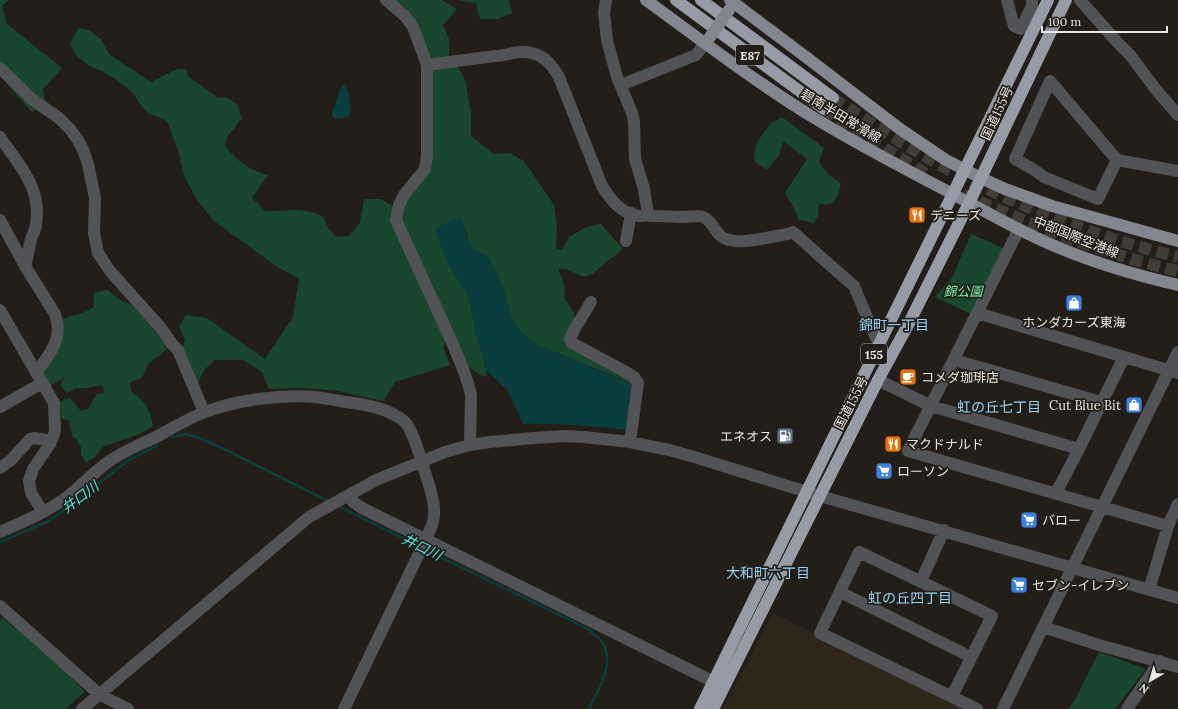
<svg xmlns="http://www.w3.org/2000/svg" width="1178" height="709" viewBox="0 0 1178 709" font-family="Lora,'Noto Sans JP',serif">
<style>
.built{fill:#30271b}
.green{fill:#19472d}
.water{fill:#0a3d3e}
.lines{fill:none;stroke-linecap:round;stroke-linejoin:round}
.stream{stroke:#0a3d3e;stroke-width:2.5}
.highway-tunnel{stroke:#413c35;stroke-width:12;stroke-dasharray:12 6;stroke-linecap:butt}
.minor{stroke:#515357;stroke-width:12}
.major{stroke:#83868f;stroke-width:12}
.highway{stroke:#979ba5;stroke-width:12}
.major-bridge{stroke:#83868f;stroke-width:12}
.labels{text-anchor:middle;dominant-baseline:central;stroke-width:3.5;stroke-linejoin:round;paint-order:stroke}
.shield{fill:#231e17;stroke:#aeaaa4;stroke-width:1}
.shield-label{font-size:12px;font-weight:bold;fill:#eae6e1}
.street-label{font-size:13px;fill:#eae6e1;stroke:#231e17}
.poi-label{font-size:13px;fill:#eae6e1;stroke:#231e17;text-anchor:start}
.park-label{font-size:13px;font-style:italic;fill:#77f8ad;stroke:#231e17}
.neighbourhood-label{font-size:14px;fill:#93d3f5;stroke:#231e17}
.water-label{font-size:14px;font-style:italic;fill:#4fe8eb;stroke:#231e17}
</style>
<rect width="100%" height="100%" fill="#231e17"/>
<path class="built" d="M772 613 968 709H723Z"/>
<path class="green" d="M0 0H9L2 6 7 24 62 68 43 89 46 108 31 111 0 76Z
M392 0H442L457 9 443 25 449 39V59L429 60Z
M457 0H509L512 13 498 19H480L476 3Z
M78 28 89 30 101 39 109 54 151 82 177 69H186L188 76 210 92 217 98 226 97 237 104 242 118 227 137 225 146C238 162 248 169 268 175L252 198 265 211 299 210 315 213 323 217 329 229 336 237 349 236 360 223 364 199H381L394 207 447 341 443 347 450 365 395 382 383 401 333 390 300 388 269 389 262 372 243 360H215L204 370 198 383 183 347 185 340 179 326 186 315 207 318 265 359 293 317 299 279 276 266 214 221 197 200 184 176 178 150 167 121 148 113 141 106 134 94 118 81 102 71 89 66 75 54 70 44Z
M457 65 465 80 471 113V136L494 154 510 153 524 161 554 205 557 226 556 248 562 250 569 237 586 227 601 224 623 249 592 274 584 277 565 269H558L564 284 565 299 573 311 575 319 566 342 625 375 634 386 631 388 628 383 625 381 538 345 520 331 511 317 504 291 496 270 487 256 475 250 469 242 465 227 460 282 468 296 474 320 475 332 484 358 487 375 484 377 467 366 400 221V207L419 182 430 69Z
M782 117 824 148 819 162C824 172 832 178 841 183 838 197 836 208 819 203L818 215 814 223 799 220 793 206 785 193 807 159 783 141 780 154 767 170 755 162 754 154 757 142 771 123Z
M971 234 1003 248 971 314 935 297 952 278Z
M107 290 114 295 121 301 136 306 167 346 165 351 148 364 142 378 130 382 131 391C146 403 149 406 153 426L144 432 129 438 104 446 94 458 86 463 81 454V447L77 440 73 437 71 431 69 420 62 419 60 403 64 399 70 398 81 411 88 409 97 394 105 393 102 385 87 388H77L67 393 60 385 64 378 48 387 42 372C54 355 68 343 60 321 71 314 84 315 94 307V293Z
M3 618 66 671 85 692 65 709H0V619Z
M1099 652 1146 669 1115 709H1068L1074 701Z"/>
<path class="water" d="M342 85H344L348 91 351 113 348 117 335 119 332 116V113L341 87Z
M459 217 461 218 469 242 475 250 487 256 496 270 504 291 511 317 520 331 538 345 628 383 631 388 626 430C592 426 557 423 523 424L508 391 487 371 484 358 475 332 474 320 468 296 448 264 435 230 436 228Z"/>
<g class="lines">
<path class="stream" d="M172 437 186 434 197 437 220 447 330 502
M338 506 419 546
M0 542 49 521 68 507 129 460 158 445
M426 550 588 629C592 633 599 637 602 642 616 664 598 689 589 709"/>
<path class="highway-tunnel" d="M833 98C869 122 905 146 944 167 1017 206 1097 237 1178 257
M824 109 862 134 926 174
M963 194C983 204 1004 212 1025 221 1075 241 1125 259 1178 271"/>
<path class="minor" d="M386 0 405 16 413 27 427 65V156L425 169 404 195 399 205 396 220C414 260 433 300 451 340 458 358 468 377 471 395L470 445
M606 0 604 13 607 40 617 77 632 113 634 122 635 159 644 189 648 215
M1007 0 1014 26 1021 29 1032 6V0
M1080 0 1118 43 1130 55 1157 91 1178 115
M427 65C450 62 473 59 495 56 509 55 521 49 535 54 547 58 553 67 559 77L602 186C611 200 620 213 639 216 643 216 647 215 651 216 662 216 674 217 685 217 690 217 699 215 703 217 713 221 714 231 722 237 737 247 771 236 788 234L793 232 822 258 854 286 875 336 880 343
M0 68 33 100 59 118 70 129 78 140 83 150 88 164 95 198 94 233 98 253 110 271 161 328 172 344 178 350 204 412
M621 85 696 55 705 43
M0 137C19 165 42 188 36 224 36 229 34 232 32 236 29 246 28 256 25 266
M1117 160 1098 199 1044 177 1033 169 1015 159 1050 81 1117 160 1178 171
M0 220 25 266 55 314C64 339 50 353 36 373
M1019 229 908 451 1168 526
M626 241 631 213
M591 302 574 330 570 339 572 343 626 372 634 377 638 383 630 442
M0 310 54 403 55 431 50 444 33 469 29 481 31 493 43 512
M977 313 1178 373
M954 360 1101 402
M878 380 931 406 1079 449
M0 407 42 383
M0 468 11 460 30 439 35 438 51 441
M1056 493 1079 449 1124 357
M349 495 353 502 362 508 714 682
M0 532C23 522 47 512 67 497 81 486 94 472 108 462 122 452 139 445 154 438 171 429 187 419 205 412 237 400 281 394 315 397 325 398 335 400 345 402 365 404 389 408 405 422 413 430 421 460 425 472 430 489 438 508 432 525 430 530 428 534 426 539L344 709
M921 581 944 530
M1149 590 1168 526 1178 504
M840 592 971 657
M0 606 99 694 128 709
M1043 627 1099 645 1178 667
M952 696 992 616 859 552 820 633 977 709
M82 709 309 517 376 480 445 452 470 445 490 442 534 438 565 436 584 437 630 442 669 450 691 456 820 496 1178 598
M1003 709 1178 352
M1127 709 1160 661"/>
<path class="major" d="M646 0C702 41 757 83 816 119 859 145 903 168 947 191 981 209 1015 229 1050 244 1091 262 1135 275 1178 285
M730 0 806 57 900 129 946 160 981 178 1005 189 1052 206 1178 241"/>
<path class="highway" d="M676 0 824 109
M701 0 833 98
M700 709 1048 0
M713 709 878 380 908 325 969 203 1066 0"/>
<path class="major-bridge" d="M710 37 729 10"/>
</g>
<defs>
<g id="restaurant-square" transform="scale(0.9)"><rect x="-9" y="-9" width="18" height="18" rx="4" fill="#e8710a" stroke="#231e17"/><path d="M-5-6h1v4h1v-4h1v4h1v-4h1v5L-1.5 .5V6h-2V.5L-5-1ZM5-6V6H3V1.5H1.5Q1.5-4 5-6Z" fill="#fff"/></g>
<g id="shop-square" transform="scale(0.9)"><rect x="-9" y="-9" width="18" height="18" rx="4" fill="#3f7fe0" stroke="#231e17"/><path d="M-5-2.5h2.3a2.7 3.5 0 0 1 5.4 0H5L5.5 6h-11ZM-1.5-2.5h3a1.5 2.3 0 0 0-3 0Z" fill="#fff"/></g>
<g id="cafe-square" transform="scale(0.9)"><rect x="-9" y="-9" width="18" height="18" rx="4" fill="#e8710a" stroke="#231e17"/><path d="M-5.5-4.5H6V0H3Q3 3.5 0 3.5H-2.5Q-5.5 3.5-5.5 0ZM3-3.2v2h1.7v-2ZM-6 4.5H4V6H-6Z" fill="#fff"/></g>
<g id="fuel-square" transform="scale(0.9)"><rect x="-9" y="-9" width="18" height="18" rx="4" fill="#5c6f8a" stroke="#231e17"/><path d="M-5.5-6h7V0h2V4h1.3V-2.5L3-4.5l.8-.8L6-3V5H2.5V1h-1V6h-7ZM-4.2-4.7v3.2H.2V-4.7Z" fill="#fff"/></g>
<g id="supermarket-square" transform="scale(0.9)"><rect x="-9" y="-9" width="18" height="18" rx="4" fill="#3f7fe0" stroke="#231e17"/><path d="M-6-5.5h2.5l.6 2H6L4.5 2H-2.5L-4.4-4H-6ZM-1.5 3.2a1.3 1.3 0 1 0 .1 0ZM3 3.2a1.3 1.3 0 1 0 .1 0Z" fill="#fff"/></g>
</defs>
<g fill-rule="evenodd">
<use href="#restaurant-square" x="917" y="215"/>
<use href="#shop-square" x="1074" y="303"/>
<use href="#cafe-square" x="908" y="377"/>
<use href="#shop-square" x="1134" y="405"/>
<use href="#fuel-square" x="785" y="436"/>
<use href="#restaurant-square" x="893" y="444"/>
<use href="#supermarket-square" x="884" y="471"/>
<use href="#supermarket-square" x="1029" y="520"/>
<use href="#supermarket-square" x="1019" y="585"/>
</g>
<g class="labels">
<g class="shield">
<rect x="736" y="45" width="28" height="20" rx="3"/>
<rect x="861" y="344" width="26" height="20" rx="3"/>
</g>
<g class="shield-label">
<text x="750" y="55">E87</text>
<text x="874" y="354">155</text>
</g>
<g class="street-label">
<text transform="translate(997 113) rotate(-65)">国道155号</text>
<text transform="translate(841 116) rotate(31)">碧南半田常滑線</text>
<text transform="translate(1076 237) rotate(22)">中部国際空港線</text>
<text transform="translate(851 403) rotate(-63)">国道155号</text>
</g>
<g class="poi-label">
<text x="930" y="215">デニーズ</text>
<text x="1074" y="322" text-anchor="middle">ホンダカーズ東海</text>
<text x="921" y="377">コメダ珈琲店</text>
<text x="1121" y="405" text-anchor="end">Cut Blue Bit</text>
<text x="772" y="436" text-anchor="end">エネオス</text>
<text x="906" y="444">マクドナルド</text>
<text x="897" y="471">ローソン</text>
<text x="1042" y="520">バロー</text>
<text x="1032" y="585">セブン-イレブン</text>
</g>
<g class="park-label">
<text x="963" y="291">錦公園</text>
</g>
<g class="neighbourhood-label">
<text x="894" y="325">錦町一丁目</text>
<text x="999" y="407">虹の丘七丁目</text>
<text x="768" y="573">大和町六丁目</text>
<text x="910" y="598">虹の丘四丁目</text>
</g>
<g class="water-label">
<text transform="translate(80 497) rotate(-37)">井口川</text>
<text transform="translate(422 547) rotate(26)">井口川</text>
</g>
</g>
<g transform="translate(1150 681) rotate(218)" stroke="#231e17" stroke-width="3" paint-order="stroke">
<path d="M0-3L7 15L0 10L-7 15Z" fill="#eae6e1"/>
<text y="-6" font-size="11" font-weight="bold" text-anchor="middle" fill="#eae6e1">N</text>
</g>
<path d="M1042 26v6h125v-6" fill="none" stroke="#eae6e1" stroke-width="2"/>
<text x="1048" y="26" font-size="12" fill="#eae6e1" stroke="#231e17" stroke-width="3" paint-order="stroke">100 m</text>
</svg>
